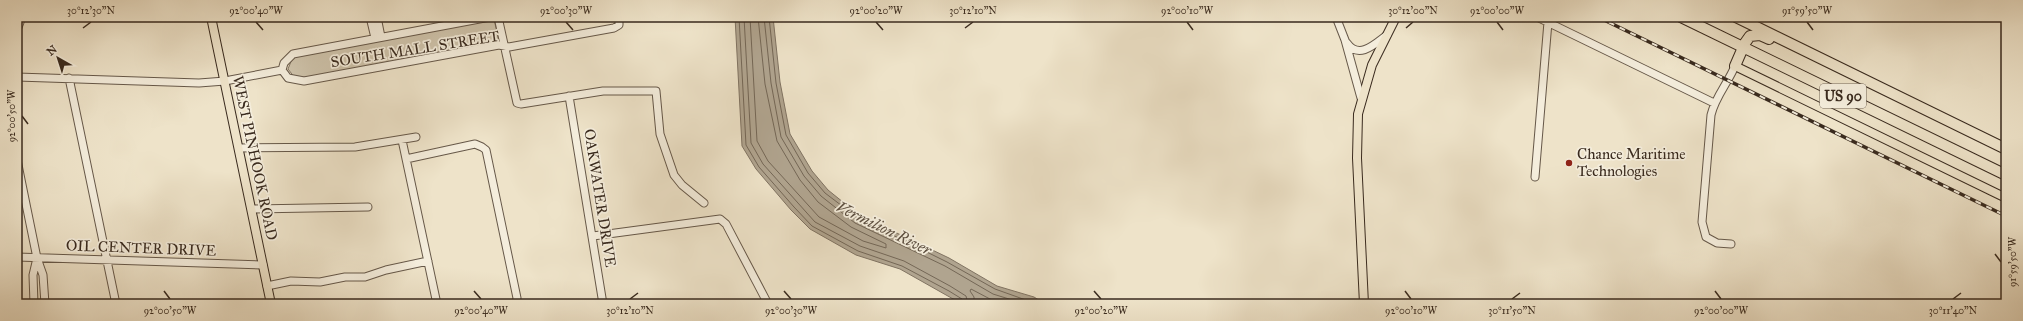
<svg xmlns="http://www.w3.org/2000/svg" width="2023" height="321" viewBox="0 0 2023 321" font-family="'IM FELL Great Primer',serif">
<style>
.green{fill:#cfc4ac;stroke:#847765}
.water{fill:#b0a48f;stroke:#807362}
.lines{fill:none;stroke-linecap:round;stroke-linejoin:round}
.shore{stroke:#746756;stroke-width:1}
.minor-casing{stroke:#665849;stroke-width:9}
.major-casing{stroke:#392a1e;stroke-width:10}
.highway-casing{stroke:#392a1e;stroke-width:12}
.minor{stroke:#f4eddc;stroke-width:7}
.major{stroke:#eee3c9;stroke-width:8}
.highway{stroke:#eee3c9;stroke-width:10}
.rail-casing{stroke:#392a1e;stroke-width:3.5}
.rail{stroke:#f4eddc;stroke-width:2;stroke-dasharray:6;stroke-linecap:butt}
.ticks{fill:none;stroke:#392a1e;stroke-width:1.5}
.poi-dot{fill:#8f2418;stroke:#f4eddc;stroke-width:1.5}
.labels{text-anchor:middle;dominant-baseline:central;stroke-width:3.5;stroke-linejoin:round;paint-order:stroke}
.shield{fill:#f4eddc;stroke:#716457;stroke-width:1}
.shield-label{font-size:14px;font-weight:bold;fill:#392a1e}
.street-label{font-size:15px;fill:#392a1e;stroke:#f4eddc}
.poi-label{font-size:15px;fill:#392a1e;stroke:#f4eddc;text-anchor:start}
.water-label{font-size:16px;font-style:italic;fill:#5d4f40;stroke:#f4eddc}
.neatline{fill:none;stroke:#392a1e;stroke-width:1.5}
.ticks-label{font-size:10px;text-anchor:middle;fill:#392a1e}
</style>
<rect width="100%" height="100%" fill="#eee3c9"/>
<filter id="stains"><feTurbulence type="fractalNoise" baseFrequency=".005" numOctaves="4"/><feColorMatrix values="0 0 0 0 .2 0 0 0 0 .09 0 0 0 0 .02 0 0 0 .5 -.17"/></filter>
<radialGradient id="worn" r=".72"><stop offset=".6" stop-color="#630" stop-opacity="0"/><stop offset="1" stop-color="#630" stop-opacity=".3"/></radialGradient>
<path class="green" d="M494 19 499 42 302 79 295 78 288 69 292 59 300 55Z"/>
<path class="water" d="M735 17H773L780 82 790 134 812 171 828 190 859 215 949 258 997 286 1034 297 1045 304H962L900 269 856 255 810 229 791 210 756 169 742 146Z"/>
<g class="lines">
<path class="shore" d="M739 17 746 145 759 167 794 207 812 226 858 251 902 266 949 291 962 299 963 304
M744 17 751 143 763 164 815 222 860 246 904 261 950 286 966 296 968 304
M750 17 757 141 768 161 819 217 863 241 886 248V244L851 227 818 202 800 180 777 141 765 84 758 17
M764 17 771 83 781 137 804 176 821 196 855 223 945 266 993 294 1025 304
M769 17 776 83 786 135 808 173 825 193 858 218 947 262 995 289 1037 304
M974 304V297L970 291 971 289 990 299 1006 304"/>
<g class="minor-casing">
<path id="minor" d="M370 17 375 38
M377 17 381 37
M498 17 517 103 521 104 603 91H656L660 134 674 175 682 185 704 203
M1336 17 1345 40 1361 98
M1537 17 1714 103
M17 30 22 17
M1347 43C1359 60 1375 44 1387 35
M282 70 288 78 304 81 499 45 509 47 614 28 619 25V17
M282 70 284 63 293 54 490 17
M17 77 199 83 225 81 282 70
M69 78 116 304
M569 96 603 304
M402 140 437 304
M239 148 355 147 416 137
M406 159 475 144 482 147 486 150 517 298 516 304
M17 160 37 258 43 275 45 304
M1535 177 1548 22
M252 209 368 207
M593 236 720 219 726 224 767 302
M1731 244 1717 243 1706 237 1702 222 1711 115C1715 97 1728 83 1735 66
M17 257 263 265
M267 286 291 281 320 282 345 277H365L386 270 428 261
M34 304 33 275 37 258"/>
</g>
<g class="major-casing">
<path id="major" d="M211 17 271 304
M1735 66 2006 198
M1364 304 1357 158 1358 114 1372 65 1396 17"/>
</g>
<g class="highway-casing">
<path id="highway" d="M1681 17 2006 175
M1736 17 2006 149
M1735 66 1745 43 1750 36 1760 35 1769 39"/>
</g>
<use href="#minor" class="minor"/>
<use href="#major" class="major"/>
<use href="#highway" class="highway"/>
<g class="rail-casing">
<path id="rail" d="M1598 17 2006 216"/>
</g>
<use href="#rail" class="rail"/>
</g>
<path class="ticks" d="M256 22 263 30M566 22 573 30M876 22 883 30M1187 22 1193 30M1497 22 1503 30M1807 22 1813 30M83 28 91 22M965 28 973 22M1406 28 1413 22M22 116 28 124M1995 254 2001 262M164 291 170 299M474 291 481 299M784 291 791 299M1094 291 1101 299M1405 291 1411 299M1715 291 1721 299M630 299 638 293M1512 299 1520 293M1953 299 1961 293"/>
<circle class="poi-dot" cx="1569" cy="163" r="4"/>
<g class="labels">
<rect class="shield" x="1820" y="84" width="46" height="24" rx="3"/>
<g class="shield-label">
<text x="1843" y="96">US 90</text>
</g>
<g class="street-label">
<text transform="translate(415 49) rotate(-9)">SOUTH MALL STREET</text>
<text transform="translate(255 158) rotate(78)">WEST PINHOOK ROAD</text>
<text transform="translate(600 198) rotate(81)">OAKWATER DRIVE</text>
<text transform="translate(141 248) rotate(2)">OIL CENTER DRIVE</text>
</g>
<g class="poi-label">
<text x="1577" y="154">Chance Maritime<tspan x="1577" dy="17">Technologies</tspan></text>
</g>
<g class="water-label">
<text transform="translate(884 228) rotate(26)">Vermilion River</text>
</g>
</g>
<rect width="2023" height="321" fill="none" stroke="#eee3c9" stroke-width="44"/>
<g transform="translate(58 58) rotate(321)" stroke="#f4eddc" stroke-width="3" paint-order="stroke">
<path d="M0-3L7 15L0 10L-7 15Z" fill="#392a1e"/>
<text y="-6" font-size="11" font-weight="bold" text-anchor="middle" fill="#392a1e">N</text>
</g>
<rect x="22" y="22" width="1979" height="277" class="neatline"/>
<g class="ticks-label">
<text x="91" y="14">30°12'30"N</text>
<text x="256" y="14">92°00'40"W</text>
<text x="566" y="14">92°00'30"W</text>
<text x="876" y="14">92°00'20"W</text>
<text x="973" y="14">30°12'10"N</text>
<text x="1187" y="14">92°00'10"W</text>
<text x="1413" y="14">30°12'00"N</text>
<text x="1497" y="14">92°00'00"W</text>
<text x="1807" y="14">91°59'50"W</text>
<text transform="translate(11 116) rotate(-90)" y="4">92°00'50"W</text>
<text transform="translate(2012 262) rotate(-90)" y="4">91°59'50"W</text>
<text x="170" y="314">92°00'50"W</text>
<text x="481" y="314">92°00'40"W</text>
<text x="630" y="314">30°12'10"N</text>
<text x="791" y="314">92°00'30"W</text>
<text x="1101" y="314">92°00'20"W</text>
<text x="1411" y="314">92°00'10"W</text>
<text x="1512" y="314">30°11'50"N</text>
<text x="1721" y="314">92°00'00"W</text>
<text x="1953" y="314">30°11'40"N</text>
</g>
<rect width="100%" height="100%" filter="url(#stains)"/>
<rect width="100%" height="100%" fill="url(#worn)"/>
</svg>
